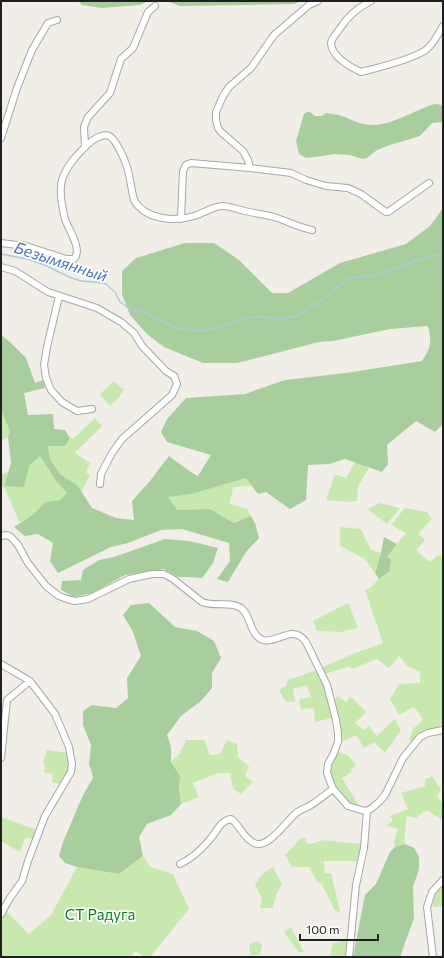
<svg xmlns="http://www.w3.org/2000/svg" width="444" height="958" viewBox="0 0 444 958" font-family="Commissioner,sans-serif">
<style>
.grass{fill:#c7e9af}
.forest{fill:#a8ce9d}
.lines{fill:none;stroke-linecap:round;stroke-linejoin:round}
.stream{stroke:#a9cddc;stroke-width:1.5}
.minor-casing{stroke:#a7a7a7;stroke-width:8}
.minor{stroke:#fff;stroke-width:6}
.labels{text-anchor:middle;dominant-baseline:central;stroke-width:3.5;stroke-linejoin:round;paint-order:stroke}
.park-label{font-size:15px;fill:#0f7d1f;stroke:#fff}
.water-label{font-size:16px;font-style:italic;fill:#4e78ae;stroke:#fff}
</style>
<rect width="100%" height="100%" fill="#f0eee7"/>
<path class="grass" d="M114 381 124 390 115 402 110 406 100 394Z
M1 410 10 431 8 437 1 441Z
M95 418 102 426 75 453 90 463 86 472 90 476 81 492 77 485 60 474 50 459 48 446H65L70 438H74Z
M40 456 56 481 67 493 60 500 45 502 34 514 20 523 4 487H1V474L8 472 4 486 29 466Z
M355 462 369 468 358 486 357 501 345 502 326 500 335 474 346 478Z
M246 478 252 486 233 487 230 504 247 509 251 516 234 523 210 509 177 510 168 497 192 494Z
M380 503 400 508 387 524 367 509Z
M405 508 427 512 432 519 418 534 425 540 416 550 430 562 438 555 442 557 443 554V727L426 730 417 735 412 743 409 739 413 729 423 719 414 707 399 715 390 699 399 684 420 683V672L407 666 399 656 389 668 377 659 352 669 350 666 325 674 323 667 355 653 383 643 365 590 370 588 379 579 389 572 387 557 406 533 391 525Z
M340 527 361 529 371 550 381 553 375 573 365 559 340 546Z
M348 603 358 628 340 632 317 631 313 621Z
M317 670 324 686 332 718 315 722 314 708 301 709 299 699 311 697 307 685 293 689 295 702H286L279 690 286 686 288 680Z
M338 696 346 702 350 696 366 712 355 723 364 730 369 726 377 736 395 719 401 730 385 753 374 742 364 748 356 735 339 743 333 700Z
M186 740H204L210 755 220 754 227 740 237 744 238 757 249 766 245 776 253 782 241 794 233 789 230 773H218L193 783 199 797 181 804 179 787 180 776 171 762 180 753Z
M47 750 67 753C71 768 68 771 61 784L52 782 53 774 44 772 45 765 43 764Z
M337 751 349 756 356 766 351 769 352 772 342 778 361 809C358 807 355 806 352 805 345 801 330 780 329 772 329 765 334 757 337 751Z
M432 776 441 790 437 797 443 803V820L426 810 416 818 407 816 405 833V844L395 847 394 841 398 829 386 825 393 821 390 816 408 809 401 793 425 786V779Z
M1 817 37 830 33 839 25 838 20 852 1 841Z
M305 837 308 844 314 843 322 840 362 844 358 861H324L325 873H331L340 912 335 911 322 884 317 882 309 867H292L285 855 299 840Z
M143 856 150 867 173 874 189 909 150 957H145L135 951 131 957H1V910H5L29 934 51 915 77 867 119 874Z
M273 867 282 884 276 895 273 908H260L262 899 255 885 262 874Z
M443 882V906L433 907C432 895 434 890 443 882Z
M291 927 304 952H298L284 932Z
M349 938 347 957H330L332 944Z
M257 941 262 944 260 955H250L249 944Z"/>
<path class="forest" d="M78 1H150L139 5 101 8 82 5Z
M167 1H301L294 4 180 6Z
M434 104 443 105V122L432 123 420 136 390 145 377 150 367 158 362 159 350 155 334 154 322 156 306 158 299 154 296 141 304 114 307 112H310L315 116H322L326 113C331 114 337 114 342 116 353 120 362 126 375 125 393 124 416 110 434 104Z
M443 208V424L435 432 416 421 387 445 388 464 382 472 345 459 329 464 308 465 306 500 290 509 266 492 258 494 246 478 192 494 168 497 177 510 210 509 234 523 251 516 255 523 259 538 246 552 228 582 217 579 230 561 229 543 182 529 161 530 128 543 111 547 58 573 50 561 53 543 38 534 25 536 14 527 34 514 45 502 60 500 67 493 56 481 40 456 29 466 24 487 4 486 11 463 8 437 10 431 1 410V335L10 342 26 358 35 383 43 380 45 388 24 393 28 415 53 414 54 429 65 430 70 438 65 446H48L50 459 60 474 77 485 92 508 116 518 134 520 132 501 150 481 169 456C179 463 188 471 198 476L211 455 167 442 161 432 167 419 186 398 245 394 285 380 346 373 422 361C431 347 432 342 428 326L390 329 333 341 319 342 237 363H203L164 347 147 334 130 315 122 294V271L136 258 185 243H214L239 260 272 293H288L340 263 406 244 430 226Z
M384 537 397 544 387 557 391 560 389 572 379 579 375 573 381 553Z
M165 539 189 541 218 548 213 563 202 578 187 577H178L164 569 125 575 92 593 74 597 61 590 62 581 81 580 83 570 99 560 114 557Z
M149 603 175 627 197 631 214 641 221 658 212 673V688L201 701 181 716 167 735 171 747V762L180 776 179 787 181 804 171 815 147 824 139 837 143 856 119 874 77 867 65 863 59 856 63 842 83 795 93 778 92 773 89 764 91 745 83 725V711L92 705 116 708 128 698 127 678 141 656 133 632 123 615 131 605Z
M405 844 414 848 419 857V869L413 887 414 918 400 957H353L365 895 376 884 390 852 395 847Z"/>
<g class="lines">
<path class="stream" d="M1 254 27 259 45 265 69 277 81 281 95 282 106 284 115 292 120 302 132 310 144 311 158 320 176 328 199 331 220 327 243 318 257 317 284 319 296 316 311 307 325 298 337 287 349 279 356 277 368 276 385 273 428 256 443 255"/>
<g class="minor-casing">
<path id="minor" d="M371 1C359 7 348 16 341 27 338 32 332 37 331 43 331 56 350 67 361 72 377 68 415 59 427 49 434 43 438 34 443 26
M1 138 17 88 32 50 48 23 57 20
M85 147 84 127 88 117 110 93 121 59 133 48 148 12 155 6
M250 168 248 160 243 151 221 132 218 128 216 120V112L223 96 229 87 251 68 274 35 309 5 318 1
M181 219 183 171 186 165 191 163 250 168 291 173 306 180 326 186 348 188 361 194 386 212H388L429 183
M1 243 26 246 66 259H74C83 249 68 229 65 219 62 207 58 189 63 177 68 164 78 154 87 145 92 140 102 133 109 136 115 138 124 158 126 164 130 175 131 188 134 200 145 220 175 222 194 216 204 213 213 206 223 206 229 206 236 209 241 210 252 213 263 214 274 217 287 221 298 227 312 230
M1 267 15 271 48 292 97 308 121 322 134 333 142 346 166 371 174 376 177 384 172 395 122 439 112 453 101 474 100 484
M59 296 47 347 44 365 46 378 51 390 62 402 77 411 92 409
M1 536 7 535 11 537 18 545 28 563 46 586 59 596 67 599 75 601 88 599 129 579 152 574H164L173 579 202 602C214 607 232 601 241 608 252 616 249 635 263 640 278 644 292 623 306 642L327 685 336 720 338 733V742L333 755 328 764 327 773 333 789 348 806 361 810 367 811 372 808 380 801 385 795 403 758 420 737 428 733 443 730
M1 664 30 681 55 714 69 747 72 764 71 772 45 816 28 861 22 881 10 898 1 914
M1 758 7 700 30 681
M180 864C188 860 195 855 201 849 204 846 208 842 211 838 217 831 221 820 231 819 240 825 243 838 254 843 267 850 286 822 295 814 299 810 306 808 311 805 319 800 326 794 333 789
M349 957 356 885 364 848 367 811
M433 957 427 907 432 892 443 880"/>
</g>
<use href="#minor" class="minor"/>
</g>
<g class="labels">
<g class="park-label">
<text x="100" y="914">СТ Радуга</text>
</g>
<g class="water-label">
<text transform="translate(61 261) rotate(18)">Безымянный</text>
</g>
</g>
<rect width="444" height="958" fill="none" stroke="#202020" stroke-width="4"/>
<path d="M300 934v6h78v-6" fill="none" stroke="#202020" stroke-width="2"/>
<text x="306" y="934" font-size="12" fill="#202020" stroke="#ffffff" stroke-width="3" paint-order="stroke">100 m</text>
</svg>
